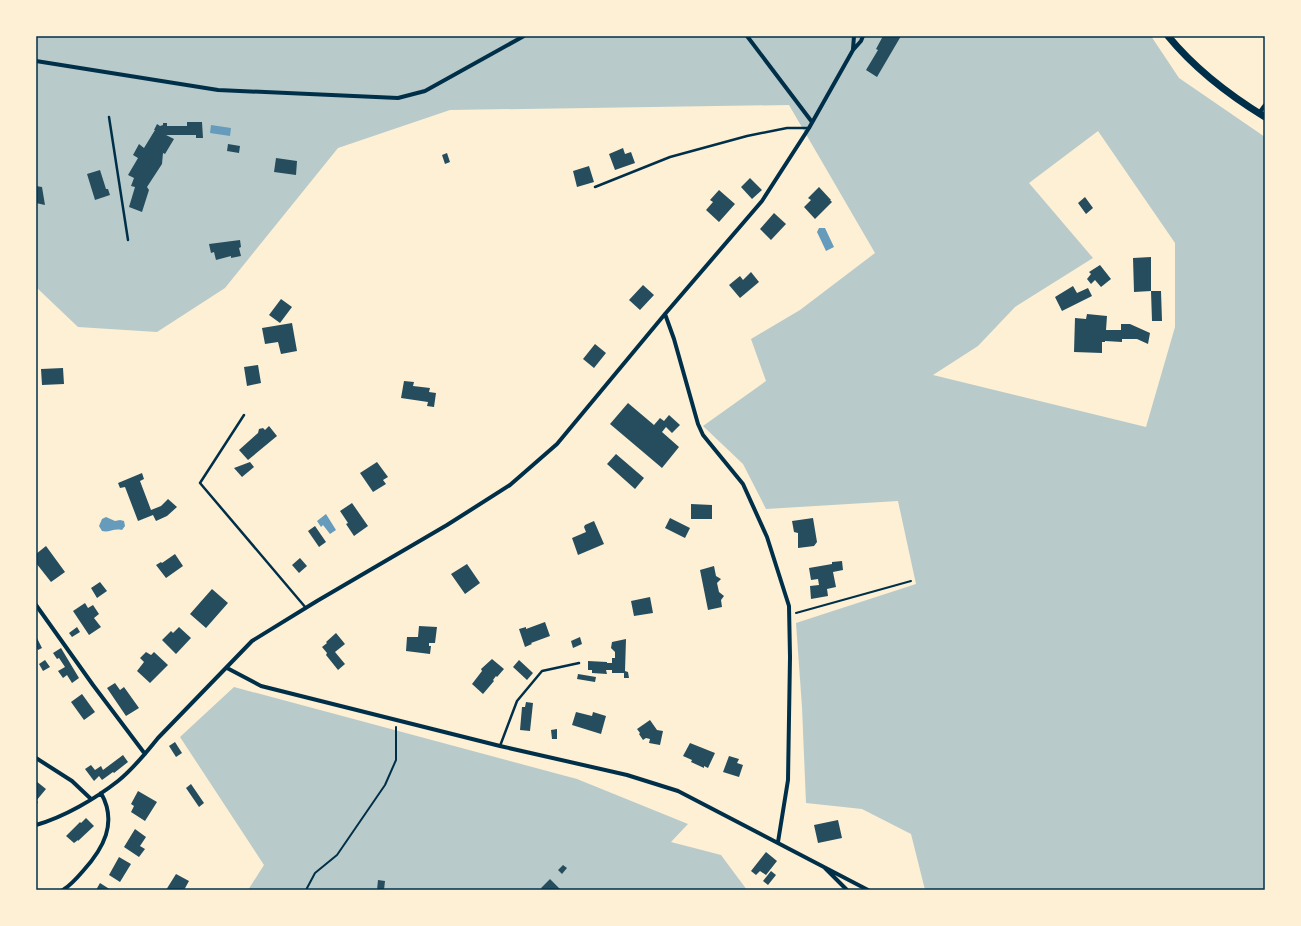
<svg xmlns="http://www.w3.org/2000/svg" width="1301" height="926" viewBox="0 0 1301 926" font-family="'Asap Condensed',sans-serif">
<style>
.green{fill:#b9caca;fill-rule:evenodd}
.water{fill:#669bbc}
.building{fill:#264d5e}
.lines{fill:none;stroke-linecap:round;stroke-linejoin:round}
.path{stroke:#003049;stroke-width:2}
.service{stroke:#003049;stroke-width:2.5}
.minor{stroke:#003049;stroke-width:4}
.secondary{stroke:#003049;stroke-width:7}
.neatline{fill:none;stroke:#003049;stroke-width:1.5}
</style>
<rect width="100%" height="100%" fill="#fdf0d5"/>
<path class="green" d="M36 36H1151L1179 78 1265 137V890H925L911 834 862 809 806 803 802 707 796 623 916 584 898 501 766 509 743 464 703 426 766 381 751 339 800 310 875 253 789 105 450 110 338 148 225 288 157 332 78 327 36 287ZM1098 131 1175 243V327L1146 427 933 375 978 346 1015 307 1093 258 1029 183Z
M234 687 577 779 688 824 671 842 721 855 747 890H248L264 865 180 737Z"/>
<path class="water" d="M211 125 231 128 230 136 210 133Z
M819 228H825L834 247 826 251 817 232Z
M326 514 336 530 330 534 323 525 321 527 317 521Z
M106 517 115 521 120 520 124 521 125 526 122 530C113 528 109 533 102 531L99 526 102 519Z"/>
<path class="building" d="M883 36H901L877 77 866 70 878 50 876 49Z
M187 122H202L203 138H196V135H166L174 139 165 154 163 153 162 164 147 187 149 190 142 212 129 207 135 187 131 186 134 178 128 175 138 158 133 155 139 144 144 148 155 130H154L157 124 160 126 163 125V123H167V126H187Z
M228 144 240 146 239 153 227 151Z
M623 148 625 154 631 152 635 163 615 170 609 154Z
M447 153 450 162 445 164 442 155Z
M276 158 297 161 296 175 274 172Z
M589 166 594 182 577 187 573 171Z
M100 170 106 189H108L110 195 95 200 87 174Z
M750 178 762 190 752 199 741 187Z
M36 186 42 187 45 205 36 203Z
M819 187 831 200H830L832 202 815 219 804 207 811 200 808 198Z
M719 190 735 204 719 222 706 210 713 202 710 200Z
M1085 197 1093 208 1086 214 1078 203Z
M774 213 786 224 771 240 760 229Z
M240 240 241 247 239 248 241 256 231 258V256L216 260 214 252 211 253 209 244Z
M1151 257V291L1134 292 1133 258Z
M1100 265 1111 279 1101 287 1095 280 1091 284 1087 279 1091 274 1089 272Z
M751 272 759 282 740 298 729 285 740 276 743 280Z
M643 285 654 295 640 310 629 300Z
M1073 286 1077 293 1088 288 1092 296 1062 311 1055 297Z
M1151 291H1161L1162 321H1152Z
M281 299 292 307 280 323 269 315Z
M1087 314 1107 316 1106 330H1121V324H1130L1150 333 1148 344 1137 339H1122V342L1105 341V342H1102V353L1074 352 1075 318 1086 319Z
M292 323 297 351 281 354 278 342 265 344 262 328Z
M595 344 606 353 594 368 583 359Z
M258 365 261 383 247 386 244 367Z
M63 368 64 384 42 385 41 369Z
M404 381 414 382 413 386 430 388 429 392 436 393 434 407 427 406 428 402 401 398Z
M628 403 654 425 660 418 664 421 669 415 680 425 672 433 666 427 662 432 679 447 662 468 610 424Z
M269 426 277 436 248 460 239 450 258 433 259 429 263 428 265 430Z
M616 454 644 478 635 489 607 464Z
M250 462 254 467 242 477 234 468Z
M377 462 388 477 383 480 386 484 373 492 360 473Z
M142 473 144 479 140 481 151 510 161 506 168 499 177 507 167 516 156 521 153 515 138 521 125 487 120 488 118 483Z
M352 503 368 526 354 536 346 524 348 523 340 511Z
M691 504 712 505V519H691Z
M670 518 690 528 685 538 665 528Z
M813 518 817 542 814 546 798 548V533L794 532 792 521Z
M594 521 604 544 578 555 572 538 586 532 584 527 585 525Z
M315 526 326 542 319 547 308 531Z
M46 546 65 572 51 582 36 563V554Z
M175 554 183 566 166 578 156 565 161 562 162 563Z
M300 558 307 566 299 573 292 565Z
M842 561 843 570 833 572 836 587 827 589 828 596 811 599 810 586 819 585 818 579 811 580 809 568 832 564V562Z
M467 564 480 583 465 594 451 574Z
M714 566 716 576 721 579 717 583 719 592 724 596 721 600 722 607 708 610 700 570Z
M100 582 107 591 97 598 91 588Z
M212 589 228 603 206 628 190 614Z
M650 597 653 613 634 616 631 601Z
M85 603 88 608 93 605 99 614 94 618 101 627 89 635 73 611Z
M545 622 550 636 531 643 532 644 525 647 519 629 526 627V629Z
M419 626 437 627 435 643H429V646H431L430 654 406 651 407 637H418Z
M77 627 80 632 72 637 69 633Z
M179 627 191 638 176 654 162 640 171 631 173 633Z
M336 633 345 644 335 652 345 664 338 670 326 655 327 653 322 647 327 643 326 642Z
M36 636 42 648 38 650 36 647Z
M580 637 582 644 573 648 571 641Z
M626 639 625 671 628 672 629 678H624V673H612V670H606L607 674 592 673V670H588V661L607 662V663H612V658H615V652L611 648 612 642Z
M61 648 79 678 72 683 67 675 63 678 58 671 65 667 59 658 57 659 53 653Z
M146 652 151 655 154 652 168 665 150 683 137 671 144 662 140 658Z
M492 659 504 669 497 677 496 676 493 680 494 681 483 694 472 684 482 671 481 669Z
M45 660 50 667 43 671 39 664Z
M519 660 533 673 527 680 513 667Z
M578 674 596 677 595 682 577 679Z
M115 683 120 690 124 687 139 708 126 716 107 688Z
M82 694 95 712 84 720 71 702Z
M526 702 533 703 530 731 520 730 522 707H525Z
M576 712 592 716 593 712 606 716 601 734 572 725Z
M650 720 657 730 663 731 660 745 649 743 650 739 646 738 643 740 639 734 640 733 637 729Z
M557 729V739H552L551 730Z
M175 742 182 753 176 757 169 746Z
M690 743 715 753 708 768 704 766V768L691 762 692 760 683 756Z
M123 755 128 762 114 773 113 772 102 780 99 776 94 781 85 769 91 765 95 770 101 766 103 770Z
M729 756 739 759 737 763 743 765 739 777 723 772Z
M36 781 46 789 36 801 38 802 36 805Z
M191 784 204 803 199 807 186 788Z
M138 791 157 802 145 821 131 812 134 806 131 804Z
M86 818 94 826 78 841V840L74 843 66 836 80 822 81 823Z
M838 820 842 838 818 843 814 825Z
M135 829 146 837 140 846 145 849 139 857 124 847Z
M766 852 777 861 766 875 760 871 756 875 751 871Z
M119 857 131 864 120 882 109 875Z
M563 865 567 868 562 874 558 870Z
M771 871 776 875 768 885 763 881Z
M176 874 189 881 184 890H166Z
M550 879 560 889 559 890H543L541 888Z
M378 880 385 881 384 890H377Z
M100 883 111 890H96Z"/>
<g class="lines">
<path class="path" d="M796 613 911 581
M306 890 315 873 337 855 385 785 396 760V727"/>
<path class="service" d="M109 117 128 240
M595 187 670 157 747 136 787 128H809
M244 415 200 483 306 608
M500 746 517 701 542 671 579 663"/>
<path class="minor" d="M747 36 812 122
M853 49 854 36
M36 61 218 90 398 98 425 91 524 36
M1259 113 1265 105
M665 314 674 339 698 424 703 435 743 484 767 537 789 606 790 657 788 780 778 842
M36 605 93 685 145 754
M227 668 261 686 500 746 627 775 678 791 868 890
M36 758 72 781 91 799
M36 825C64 817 95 799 118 781 133 769 146 753 158 738L252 641 317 601 447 525 510 485 557 444 665 314 762 201 809 128 853 50 861 41 863 36
M825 868 847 890
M63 890C71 885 77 878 83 871 103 849 118 823 101 793"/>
<path class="secondary" d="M1168 36C1195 69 1229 95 1265 117"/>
</g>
<rect width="1301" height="926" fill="none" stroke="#fdf0d5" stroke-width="74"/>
<rect x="37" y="37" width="1227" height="852" class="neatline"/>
</svg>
